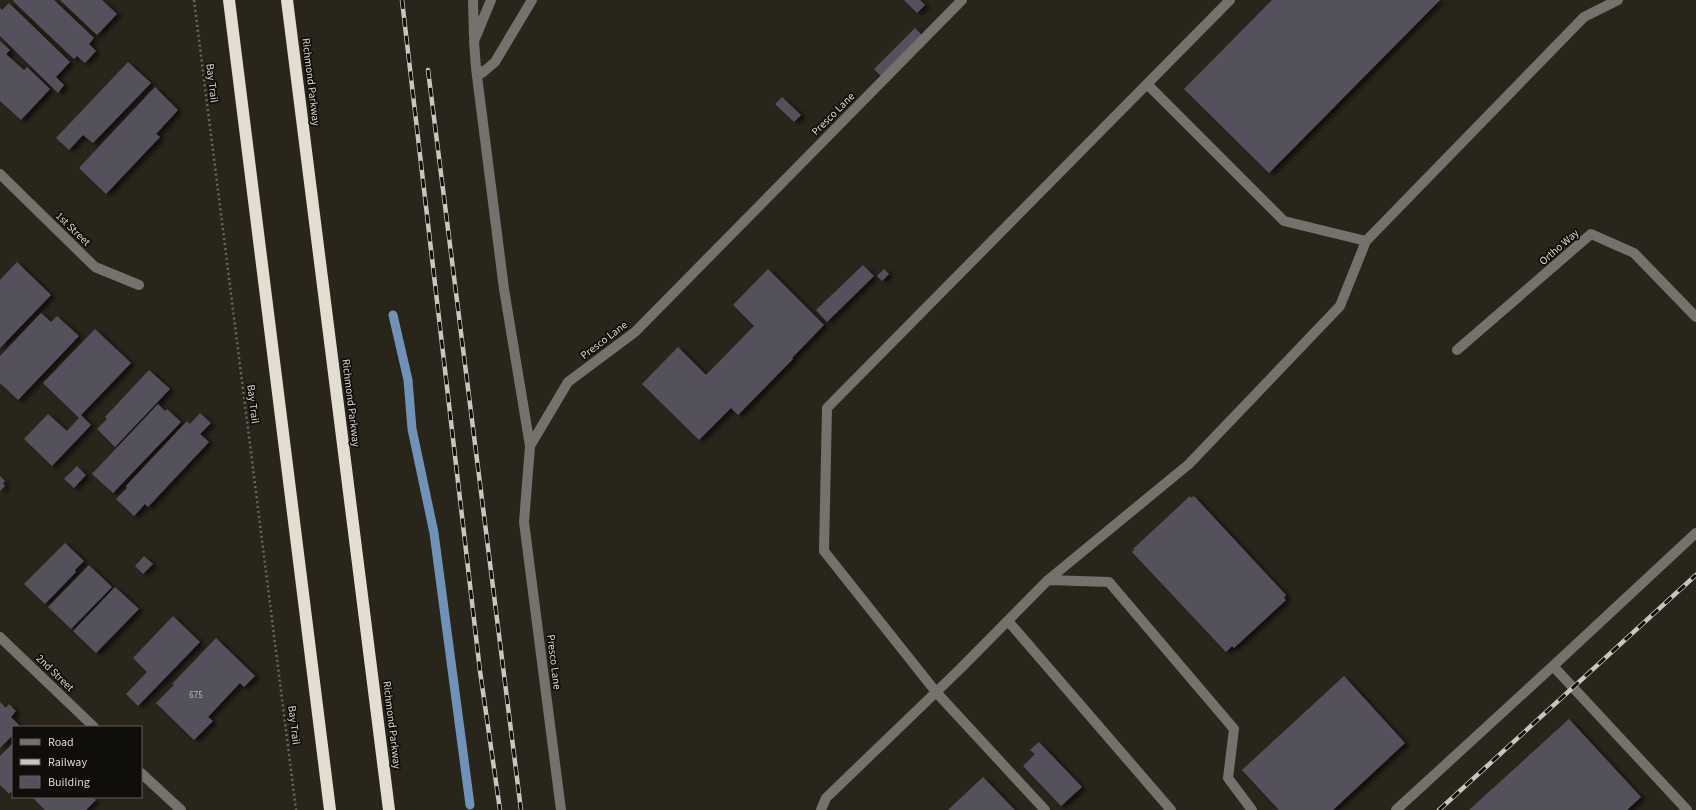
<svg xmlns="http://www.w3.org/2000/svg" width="1696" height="810" viewBox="0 0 1696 810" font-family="'Source Sans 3',sans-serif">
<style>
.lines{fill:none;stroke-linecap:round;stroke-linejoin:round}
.stream{stroke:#7092b6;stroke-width:9}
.building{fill:#55515c;filter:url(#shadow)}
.path{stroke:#6b675f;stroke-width:2.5;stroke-dasharray:2 3;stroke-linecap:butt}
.minor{stroke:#74726d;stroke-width:10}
.highway{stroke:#e4ded1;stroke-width:12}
.rail-casing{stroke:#c9c6bf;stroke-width:4.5}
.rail{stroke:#100e0a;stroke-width:3;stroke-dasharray:9;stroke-linecap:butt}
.labels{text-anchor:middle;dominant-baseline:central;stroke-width:3.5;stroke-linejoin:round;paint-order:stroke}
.number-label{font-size:9px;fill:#bab7b5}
.street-label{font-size:11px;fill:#dcd9d3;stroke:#100e0a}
</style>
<defs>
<filter id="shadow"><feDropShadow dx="4.5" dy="2.5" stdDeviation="2" flood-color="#0009"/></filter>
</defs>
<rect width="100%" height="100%" fill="#29251b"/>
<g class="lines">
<path class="stream" d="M393 315 408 380 412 429 434 533 470 805"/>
</g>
<path class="building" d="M14 0H54L94 38 89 44 96 51 85 63 77 56 74 59 13 1Z
M60 0H102L117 14 97 35Z
M904 0H920L925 5 917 13Z
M1272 0H1440L1269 173 1184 89Z
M9 3 70 62 56 77 64 85 58 93 0 36V8L2 10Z
M915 28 922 35 881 76 874 69Z
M0 41 10 50 6 54 24 70 27 67 50 89 21 120 0 101Z
M128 62 151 83 93 143 83 135 69 150 56 138Z
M155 87 178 110 156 134 160 137 106 194 79 168Z
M782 97 801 115 794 122 775 104Z
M17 262 51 295 0 348V280Z
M863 265 874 276 827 322 816 310Z
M768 269 824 325 792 358 793 359 738 415 731 408 699 440 642 384 678 347 706 375 754 326 733 305Z
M884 269 889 274 882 281 877 276Z
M41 313 51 322 57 316 79 336 18 400 0 383V356Z
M95 329 131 363 81 415 91 425 52 466 24 439 48 414 67 431 79 418 43 383Z
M149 370 170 389 115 447 97 429 107 419 105 417Z
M158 404 165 411 167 409 181 422 113 493 92 474Z
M200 413 211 423 200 434 209 442 148 507 145 504 134 516 116 499 127 488 126 486 187 421 190 424Z
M77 466 86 475 74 488 64 479Z
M0 476 5 481 3 483 5 486 0 491Z
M1190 496 1191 498 1194 496 1286 595 1284 598 1286 600 1234 648 1232 646 1226 652 1132 552 1134 550 1133 549Z
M65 543 84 561 75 570 76 572 45 604 24 584Z
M144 556 153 564 143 574 135 566Z
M89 565 112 587 71 629 48 607Z
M115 587 139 609 96 653 73 631Z
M173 616 200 642 138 706 126 694 147 672 133 658Z
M216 638 255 676 244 687 240 683 208 717 213 721 194 740 156 703 174 685 172 684Z
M1344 676 1405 743 1333 810H1279L1242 770Z
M0 702 6 708 9 704 16 711 11 717 21 727H13V735L0 748Z
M1569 719 1641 797 1627 810H1469Z
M1039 742 1082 787 1061 806 1023 766 1035 754 1030 750Z
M13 743V790L9 794 0 785V756Z
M983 777 1015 810H948Z
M32 797H92L96 800 86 810H45Z"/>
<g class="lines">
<path class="path" d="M194 0 296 810"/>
<path class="minor" d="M473 0 474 37
M491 0 474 41 476 68 482 73 495 62 532 0
M476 68 504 289 530 446
M1147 84 1284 221 1366 241
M0 174 95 267 139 285
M1457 350 1591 234 1634 253 1696 317
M1048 580 1189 464 1340 306 1366 241 1584 17 1618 0
M1008 621 1171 810
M0 637 94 727
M1553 666 1696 533
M141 773 181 810
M561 810 524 522 530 446 568 382 635 332 962 0
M821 810 826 798 960 669 1048 580 1109 582 1234 729 1228 778 1252 810
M1045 810 936 692 824 551 827 408 1230 0
M1396 810 1553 666 1687 810"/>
<path class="highway" d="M229 0 330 810
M287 0 389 810"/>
<g class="rail-casing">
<path id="rail" d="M402 0 480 671 500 810
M428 70 521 810
M1439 810 1696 575"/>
</g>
<use href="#rail" class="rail"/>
</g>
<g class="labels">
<g class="number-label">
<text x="196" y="695">675</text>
</g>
<g class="street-label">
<text transform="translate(311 82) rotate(83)">Richmond Parkway</text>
<text transform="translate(212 83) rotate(83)">Bay Trail</text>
<text transform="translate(833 114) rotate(-45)">Presco Lane</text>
<text transform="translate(73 229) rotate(44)">1st Street</text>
<text transform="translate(1559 247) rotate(-41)">Ortho Way</text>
<text transform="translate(604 340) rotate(-37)">Presco Lane</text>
<text transform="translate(351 403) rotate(83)">Richmond Parkway</text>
<text transform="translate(253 404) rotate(83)">Bay Trail</text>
<text transform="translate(554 662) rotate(83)">Presco Lane</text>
<text transform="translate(55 673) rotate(44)">2nd Street</text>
<text transform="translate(294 725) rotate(83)">Bay Trail</text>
<text transform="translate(392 725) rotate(83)">Richmond Parkway</text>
</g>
</g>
<rect x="12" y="726" width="130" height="72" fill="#100e0a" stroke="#625f5a"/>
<rect x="20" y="739" width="20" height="6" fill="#74726d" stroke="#625f5a"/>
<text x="48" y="746" font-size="12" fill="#dcd9d3">Road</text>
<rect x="20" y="759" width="20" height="6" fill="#c9c6bf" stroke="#625f5a"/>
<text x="48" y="766" font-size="12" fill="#dcd9d3">Railway</text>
<rect x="20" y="776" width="20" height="12" fill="#55515c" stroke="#625f5a"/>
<text x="48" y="786" font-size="12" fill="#dcd9d3">Building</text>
</svg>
